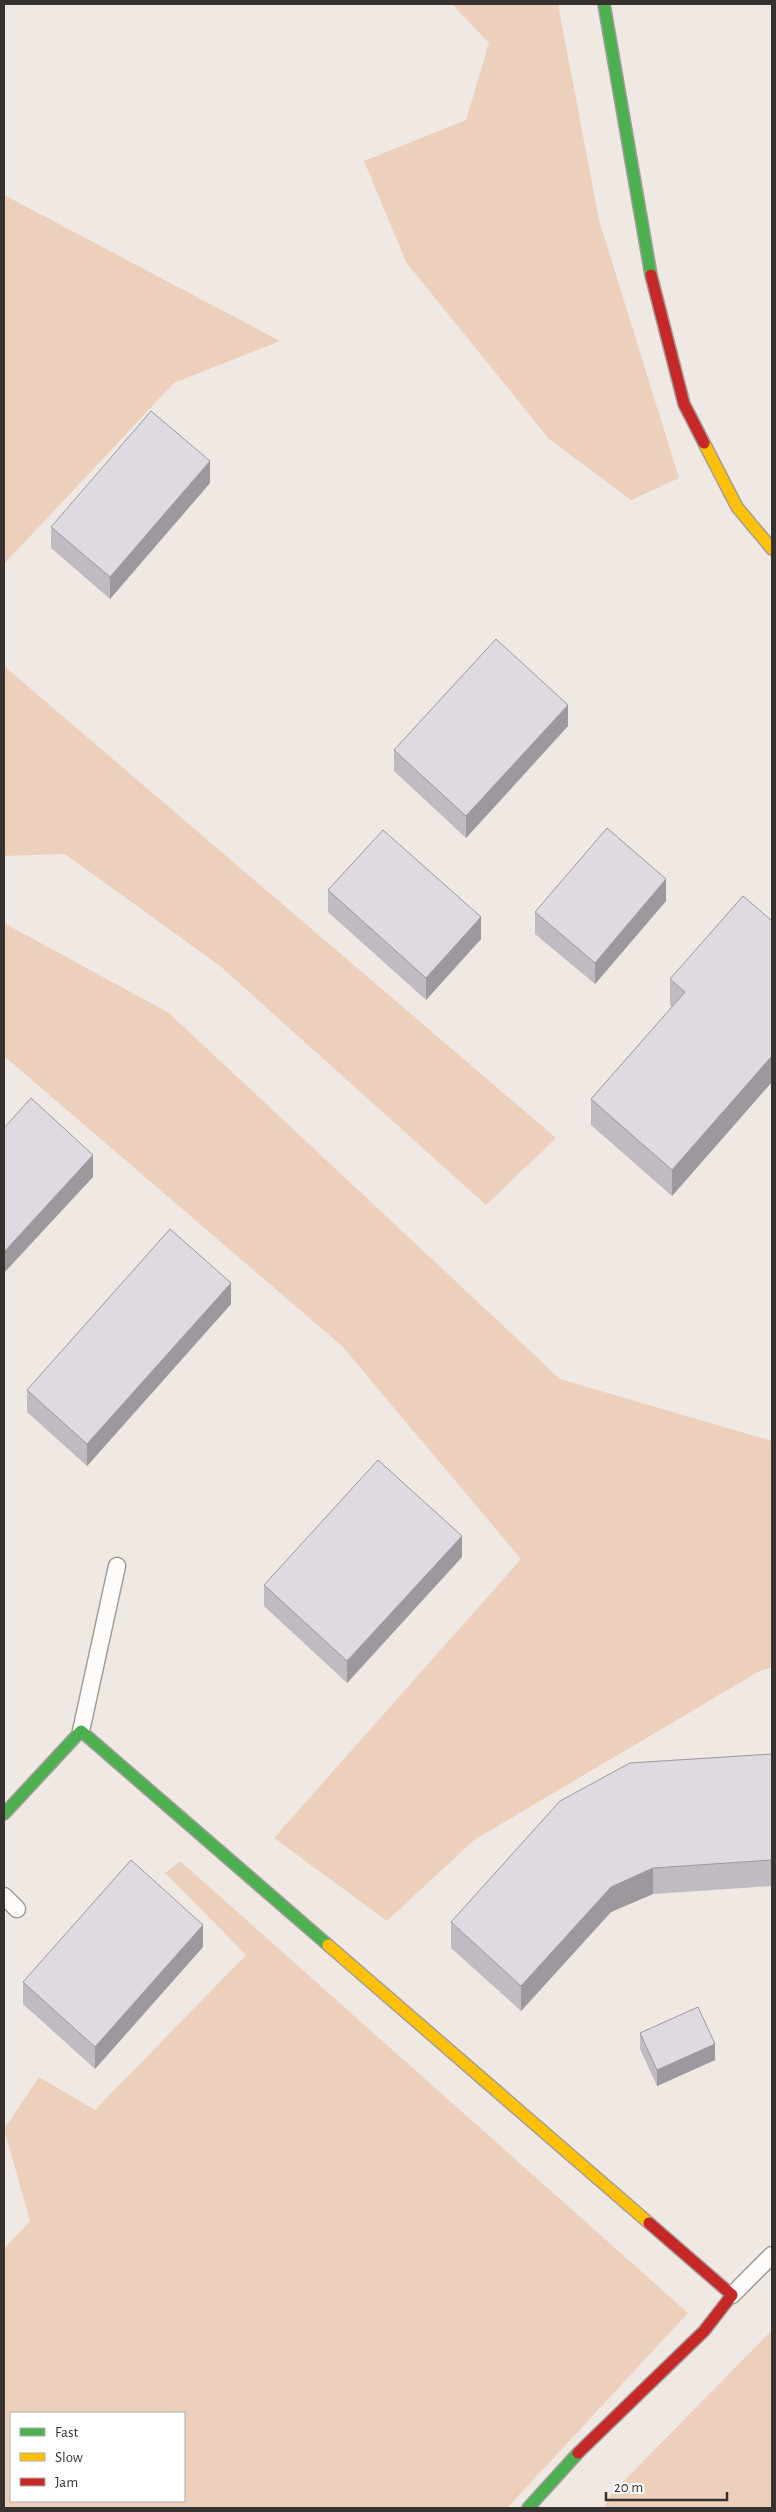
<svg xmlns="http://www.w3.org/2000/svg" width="776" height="2512" viewBox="0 0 776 2512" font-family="'Alegreya Sans',sans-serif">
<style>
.green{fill:#edd0bb;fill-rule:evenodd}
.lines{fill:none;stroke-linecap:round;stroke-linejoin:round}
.lane-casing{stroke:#a39d99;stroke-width:19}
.fast-casing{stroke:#a39d99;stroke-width:14}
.slow-casing{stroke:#a39d99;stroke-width:14}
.jam-casing{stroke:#a39d99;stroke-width:14}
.lane{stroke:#fdfcfb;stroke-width:16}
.fast{stroke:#4caf50;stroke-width:11}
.slow{stroke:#ffc107;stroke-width:11}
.jam{stroke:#c62828;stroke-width:11}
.wall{fill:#c0bbc2}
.shaded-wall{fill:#9c989e}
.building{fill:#dfd9e1;stroke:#9c989e}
</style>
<rect width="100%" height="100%" fill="#efe8e3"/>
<path class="green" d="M452 4H558L599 220 679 478 631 500 549 439 406 262 364 161 466 120 489 43Z
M4 195 280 341 174 383 4 564Z
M4 666 556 1138 486 1205 220 966 65 854 4 856Z
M4 923 169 1013 560 1379 772 1441V1667L758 1672 474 1840 387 1921 274 1838 521 1559 342 1346 4 1056Z
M180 1861 688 2313 507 2508H4V2249L30 2221 4 2129 39 2077 95 2110 246 1955 165 1873ZM184 2413V2501H11V2413Z
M772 2330V2508H603L612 2493Z"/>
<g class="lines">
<g class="lane-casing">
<path id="lane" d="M81 1731 117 1566
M4 1896 17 1909
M732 2295 772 2255"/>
</g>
<g class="fast-casing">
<path id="fast" d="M604 4 651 275
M4 1814 81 1731 328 1945
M528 2508 578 2453"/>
</g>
<g class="slow-casing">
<path id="slow" d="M704 443 737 507 772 549
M328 1945 649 2223"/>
</g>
<g class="jam-casing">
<path id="jam" d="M651 275 684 404 704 443
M578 2453 704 2331 732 2295 649 2223"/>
</g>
<use href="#lane" class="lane"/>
<use href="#fast" class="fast"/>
<use href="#slow" class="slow"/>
<use href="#jam" class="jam"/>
</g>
<path class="wall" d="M210 483 110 599 51 548V527Z
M568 726 466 838 394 771V750Z
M328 890 481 939 426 1000 328 912Z
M666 901 595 984 535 934V912Z
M772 921V1084L771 1083 672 1196 591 1125V1099L672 1007 670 1005V979Z
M231 1304 87 1466 27 1412V1390Z
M462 1557 347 1683 264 1606V1585Z
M772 1754V1886L653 1894 611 1912 521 2011 451 1948V1922Z
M203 1947 95 2069 23 2004V1982Z
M640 2033 715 2060 657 2086 640 2049Z"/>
<path class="shaded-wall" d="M210 461V483L110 599V577Z
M568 705V726L466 838V816Z
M666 879V901L595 984V963Z
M481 917V939L426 1000V978Z
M771 1057V1083L672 1196V1170Z
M93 1155V1177L4 1273V1252Z
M231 1283V1304L87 1466V1444Z
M462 1536V1557L347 1683V1661Z
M653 1868V1894L611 1912 521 2011V1986L611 1887Z
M203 1925V1947L95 2069V2047Z
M715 2044V2060L657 2086V2070Z"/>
<path class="building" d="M151 411 210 461 110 577 51 527Z
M496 639 568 705 466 816 394 750Z
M607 828 666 879 595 963 535 912Z
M383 830 481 917 426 978 328 890Z
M743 896 772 921V1058L771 1057 672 1170 591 1099 685 992 670 979Z
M31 1098 93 1155 4 1252V1128Z
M170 1229 231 1283 87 1444 27 1390Z
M378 1460 462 1536 347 1661 264 1585Z
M772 1754V1860L653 1868 611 1887 521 1986 451 1922 560 1801 630 1763Z
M131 1860 203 1925 95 2047 23 1982Z
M698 2007 715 2044 657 2070 640 2033Z"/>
<rect width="776" height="2512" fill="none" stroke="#37322f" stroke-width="10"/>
<rect x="10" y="2412" width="175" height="90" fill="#ffffff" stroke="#afadac"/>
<rect x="20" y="2428" width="25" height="8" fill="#4caf50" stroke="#afadac"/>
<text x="55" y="2437" font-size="15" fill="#37322f">Fast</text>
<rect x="20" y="2453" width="25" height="8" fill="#ffc107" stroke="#afadac"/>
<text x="55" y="2462" font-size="15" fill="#37322f">Slow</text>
<rect x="20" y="2478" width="25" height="8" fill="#c62828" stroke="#afadac"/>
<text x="55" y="2487" font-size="15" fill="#37322f">Jam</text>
<path d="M606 2492v8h121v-8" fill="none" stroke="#37322f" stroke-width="2.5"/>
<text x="614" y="2492" font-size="15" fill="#37322f" stroke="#ffffff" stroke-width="4" paint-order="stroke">20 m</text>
</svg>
